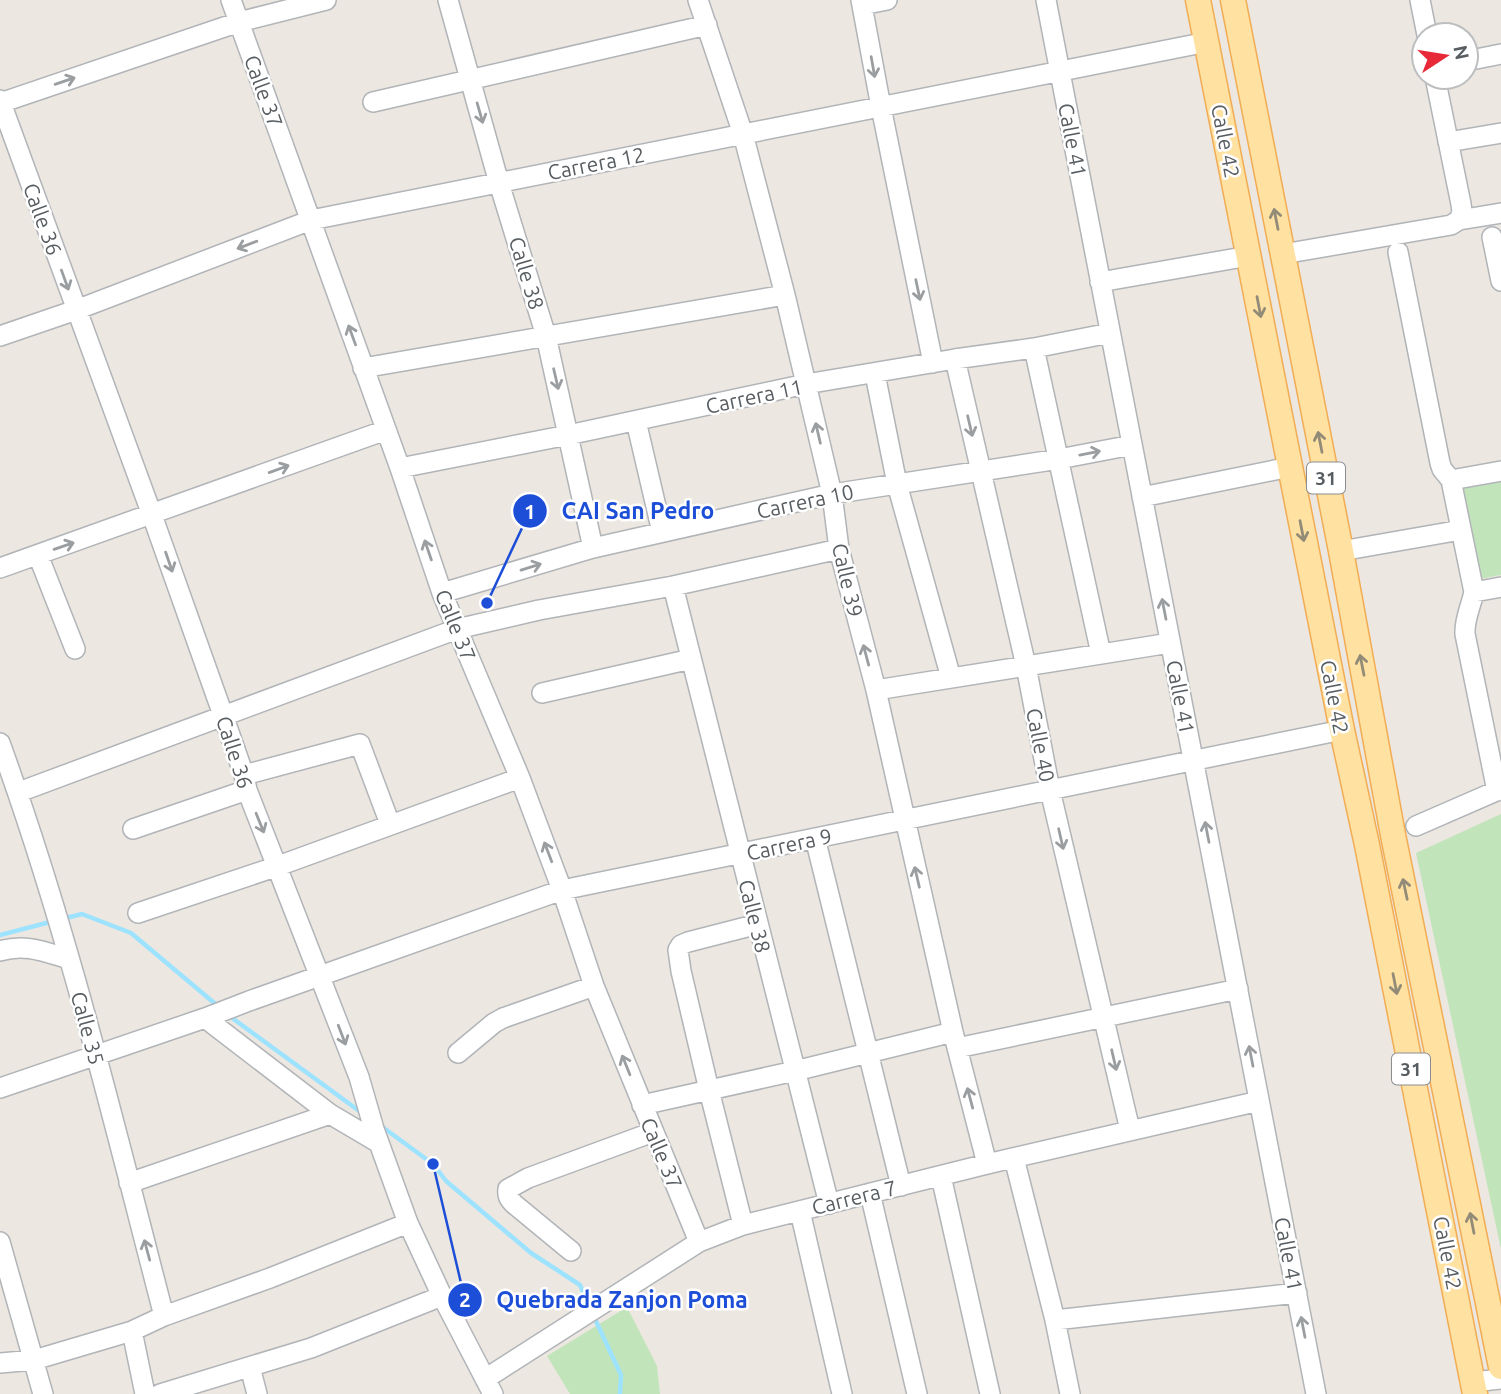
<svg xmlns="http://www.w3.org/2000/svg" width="1501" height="1394" viewBox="0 0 1501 1394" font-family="Ubuntu,sans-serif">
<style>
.green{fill:#c2e4bb}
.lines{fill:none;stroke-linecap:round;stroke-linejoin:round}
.stream{stroke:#9de3ff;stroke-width:4.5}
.minor-casing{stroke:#b1b4b8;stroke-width:22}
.major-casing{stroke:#f1ac54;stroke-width:27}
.minor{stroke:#fff;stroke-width:19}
.major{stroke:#ffe1a2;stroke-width:24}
.oneway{stroke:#9b9ea0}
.oneway2{stroke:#928b78}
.labels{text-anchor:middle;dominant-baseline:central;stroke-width:5;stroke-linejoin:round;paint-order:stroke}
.shield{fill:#fff;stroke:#8a8e90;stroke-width:2}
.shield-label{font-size:19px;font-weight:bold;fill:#585d61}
.street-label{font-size:21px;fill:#585d61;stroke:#fff}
.leader{fill:none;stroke:#1d4ed8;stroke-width:2.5}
.callout-dot{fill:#1d4ed8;stroke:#fff;stroke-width:2.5}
.mark-label{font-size:21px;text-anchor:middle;font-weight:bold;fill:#fff}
.callout-label{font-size:23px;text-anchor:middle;font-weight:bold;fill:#1d4ed8;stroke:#fff;stroke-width:5;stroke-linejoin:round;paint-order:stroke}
</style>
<rect width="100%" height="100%" fill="#ece7e0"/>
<path class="green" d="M1501 478V575L1479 579 1462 485Z
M1501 814V1249L1416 853Z
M627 1307 657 1366 660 1394H570L547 1356Z"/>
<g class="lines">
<path class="stream" d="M62 919 82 914 131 933 219 1007
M0 935 54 921
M228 1015 362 1113
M381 1126 433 1164 446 1181 531 1253 580 1285 589 1305
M594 1317 621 1375 620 1394"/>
<g class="minor-casing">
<path id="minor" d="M231 0 400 468 442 593 520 778 562 890 594 986 699 1242
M448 0 499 183 546 336 593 548
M698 0 743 134 785 295 832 494 839 549 876 690 953 1032 987 1164
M861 0 881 107 933 363
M1046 0 1316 1394
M1420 0 1427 35
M862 5 887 0
M1466 61 1501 54
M0 100 152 515 223 715 244 775 247 790 359 1077 374 1129 408 1223 442 1296 493 1394
M373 102 707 25
M0 103 239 22 326 0
M1448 142 1501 133
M1459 220 1501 213
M1492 237 1501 281
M1398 252 1440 463 1442 469 1451 480 1474 592C1471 606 1464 620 1465 634L1497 791
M1283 254 1451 225 1459 220 1462 212 1461 204 1435 77
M1100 282 1249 256
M0 336 76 310 311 220 1207 42
M1034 348 1101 654
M955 359 1026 666 1050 790 1130 1130
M363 368 785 295
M875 374 897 484 951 678
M636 421 662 532
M400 468 568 435 806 384 955 359 1034 348 1110 333
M1451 480 1501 471
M1142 497 1290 467
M1341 551 1461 530
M38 555 75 649
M0 568 386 430
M673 586 829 1204
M1474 592 1501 587
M442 593 593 548 832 494 1059 459 1132 445
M876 690 1170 643
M542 693 691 659
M0 743C68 930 114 1124 164 1316
M244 775 360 744 390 824
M19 792 457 629 539 610 673 586 839 549
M1416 826 1501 789
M133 829 247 790
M815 838 901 1186
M138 913 278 866 520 778
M0 951C25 943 45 952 69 959
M205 1018 330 1114 379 1143
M957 1048 1238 989
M458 1053 494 1023 503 1018 594 986
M0 1088 205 1018 249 1001 562 890 1342 730
M642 1105 795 1071 953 1032
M1014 1158 1055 1320 1070 1394
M941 1176 990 1394
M129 1183 330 1114
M870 1193 917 1394
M800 1211 842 1394
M743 1225 709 1090 681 971 678 950 681 945 688 942 758 924
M0 1242 43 1394
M571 1251 514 1204C509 1199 507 1196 508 1189L528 1178 653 1132
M1055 1320 1297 1293
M132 1331 145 1394
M0 1363 34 1360 132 1331 164 1316 270 1278 408 1223
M250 1367 257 1394
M485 1379 699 1242 743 1225 987 1164 1259 1101
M1473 1382 1501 1379
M160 1394 311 1348 442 1296"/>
</g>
<g class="major-casing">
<path id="major" d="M1198 0 1342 730 1367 845 1475 1394
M1233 0 1341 551 1393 835 1501 1367"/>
</g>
<use href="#minor" class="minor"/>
<use href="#major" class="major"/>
</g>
<defs><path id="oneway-shaft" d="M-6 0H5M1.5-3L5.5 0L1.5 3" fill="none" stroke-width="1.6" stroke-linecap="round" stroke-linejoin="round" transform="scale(1.75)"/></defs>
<g class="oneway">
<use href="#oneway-shaft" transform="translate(873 67) rotate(80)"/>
<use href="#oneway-shaft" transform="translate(65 81) rotate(-19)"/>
<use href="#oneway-shaft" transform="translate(480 113) rotate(74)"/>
<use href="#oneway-shaft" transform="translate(247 245) rotate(159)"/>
<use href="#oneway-shaft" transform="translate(65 280) rotate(70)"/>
<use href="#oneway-shaft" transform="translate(918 290) rotate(78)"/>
<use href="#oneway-shaft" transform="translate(352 335) rotate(-110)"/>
<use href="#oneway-shaft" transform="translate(556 379) rotate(77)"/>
<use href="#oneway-shaft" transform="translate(970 426) rotate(77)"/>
<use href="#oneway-shaft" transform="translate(818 433) rotate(-103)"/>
<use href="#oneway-shaft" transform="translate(1090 453) rotate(-11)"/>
<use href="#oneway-shaft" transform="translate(279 469) rotate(-20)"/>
<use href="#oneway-shaft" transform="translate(64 546) rotate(-19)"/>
<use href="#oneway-shaft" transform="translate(428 550) rotate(-109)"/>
<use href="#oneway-shaft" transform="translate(169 562) rotate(71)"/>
<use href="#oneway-shaft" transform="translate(531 567) rotate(-17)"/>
<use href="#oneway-shaft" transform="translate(1164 609) rotate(-101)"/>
<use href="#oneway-shaft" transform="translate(866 655) rotate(-105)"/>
<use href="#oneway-shaft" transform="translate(260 823) rotate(68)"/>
<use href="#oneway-shaft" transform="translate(1207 832) rotate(-101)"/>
<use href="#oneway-shaft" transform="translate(1061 839) rotate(77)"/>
<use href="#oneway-shaft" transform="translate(548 852) rotate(-111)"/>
<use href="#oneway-shaft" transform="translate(917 877) rotate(-103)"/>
<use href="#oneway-shaft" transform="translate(342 1035) rotate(69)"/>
<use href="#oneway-shaft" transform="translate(1251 1056) rotate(-101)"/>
<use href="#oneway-shaft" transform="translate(1114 1060) rotate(77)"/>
<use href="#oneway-shaft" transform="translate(626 1065) rotate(-112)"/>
<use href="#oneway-shaft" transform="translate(970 1098) rotate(-105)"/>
<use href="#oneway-shaft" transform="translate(147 1250) rotate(-105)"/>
<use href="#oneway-shaft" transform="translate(1303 1327) rotate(-101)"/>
</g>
<g class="oneway2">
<use href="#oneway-shaft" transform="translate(1276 219) rotate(-101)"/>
<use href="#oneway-shaft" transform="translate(1259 307) rotate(79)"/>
<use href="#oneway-shaft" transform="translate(1320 442) rotate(-101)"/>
<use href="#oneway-shaft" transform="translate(1302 531) rotate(79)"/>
<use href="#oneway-shaft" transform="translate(1362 665) rotate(-101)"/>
<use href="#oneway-shaft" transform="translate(1405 889) rotate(-102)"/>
<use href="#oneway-shaft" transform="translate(1395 984) rotate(79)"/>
<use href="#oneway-shaft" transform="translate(1472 1223) rotate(-101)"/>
</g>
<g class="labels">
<g class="shield">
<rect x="1307" y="462.5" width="38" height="31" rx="5"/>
<rect x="1392" y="1053.5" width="38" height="31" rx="5"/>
</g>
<g class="shield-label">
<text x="1326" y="478">31</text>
<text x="1411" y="1069">31</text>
</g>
<g class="street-label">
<text transform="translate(264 91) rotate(70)">Calle 37</text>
<text transform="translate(1073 140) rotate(79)">Calle 41</text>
<text transform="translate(1226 141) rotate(79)">Calle 42</text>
<text transform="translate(596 163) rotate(-11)">Carrera 12</text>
<text transform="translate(43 219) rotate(70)">Calle 36</text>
<text transform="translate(527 273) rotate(73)">Calle 38</text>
<text transform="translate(754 396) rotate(-12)">Carrera 11</text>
<text transform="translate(805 501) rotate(-12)">Carrera 10</text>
<text transform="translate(848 580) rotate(77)">Calle 39</text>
<text transform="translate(456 625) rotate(68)">Calle 37</text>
<text transform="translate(1181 697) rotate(79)">Calle 41</text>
<text transform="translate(1335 697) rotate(79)">Calle 42</text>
<text transform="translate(1041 745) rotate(79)">Calle 40</text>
<text transform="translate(235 752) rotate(72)">Calle 36</text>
<text transform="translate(789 844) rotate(-12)">Carrera 9</text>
<text transform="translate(755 916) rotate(76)">Calle 38</text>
<text transform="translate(88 1028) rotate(75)">Calle 35</text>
<text transform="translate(662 1153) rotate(67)">Calle 37</text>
<text transform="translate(854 1197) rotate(-14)">Carrera 7</text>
<text transform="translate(1448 1253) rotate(79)">Calle 42</text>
<text transform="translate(1289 1254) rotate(79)">Calle 41</text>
</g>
</g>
<path class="leader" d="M487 603L530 511M433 1164L465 1300"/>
<g class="callout-dot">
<circle cx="487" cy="603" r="7"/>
<circle cx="433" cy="1164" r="7"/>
<circle cx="530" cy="511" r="18"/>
<circle cx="465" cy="1300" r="18"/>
</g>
<g class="mark-label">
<text x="530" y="519">1</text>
<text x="465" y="1307">2</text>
</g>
<g class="callout-label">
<text x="638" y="519">CAI San Pedro</text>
<text x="622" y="1308">Quebrada Zanjon Poma</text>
</g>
<g transform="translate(1445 56) rotate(78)"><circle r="33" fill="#ffffff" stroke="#bcbec0" stroke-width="2"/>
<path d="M0-5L12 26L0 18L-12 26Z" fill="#e82938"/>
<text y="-10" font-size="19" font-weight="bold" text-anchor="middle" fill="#585d61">N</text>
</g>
</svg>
